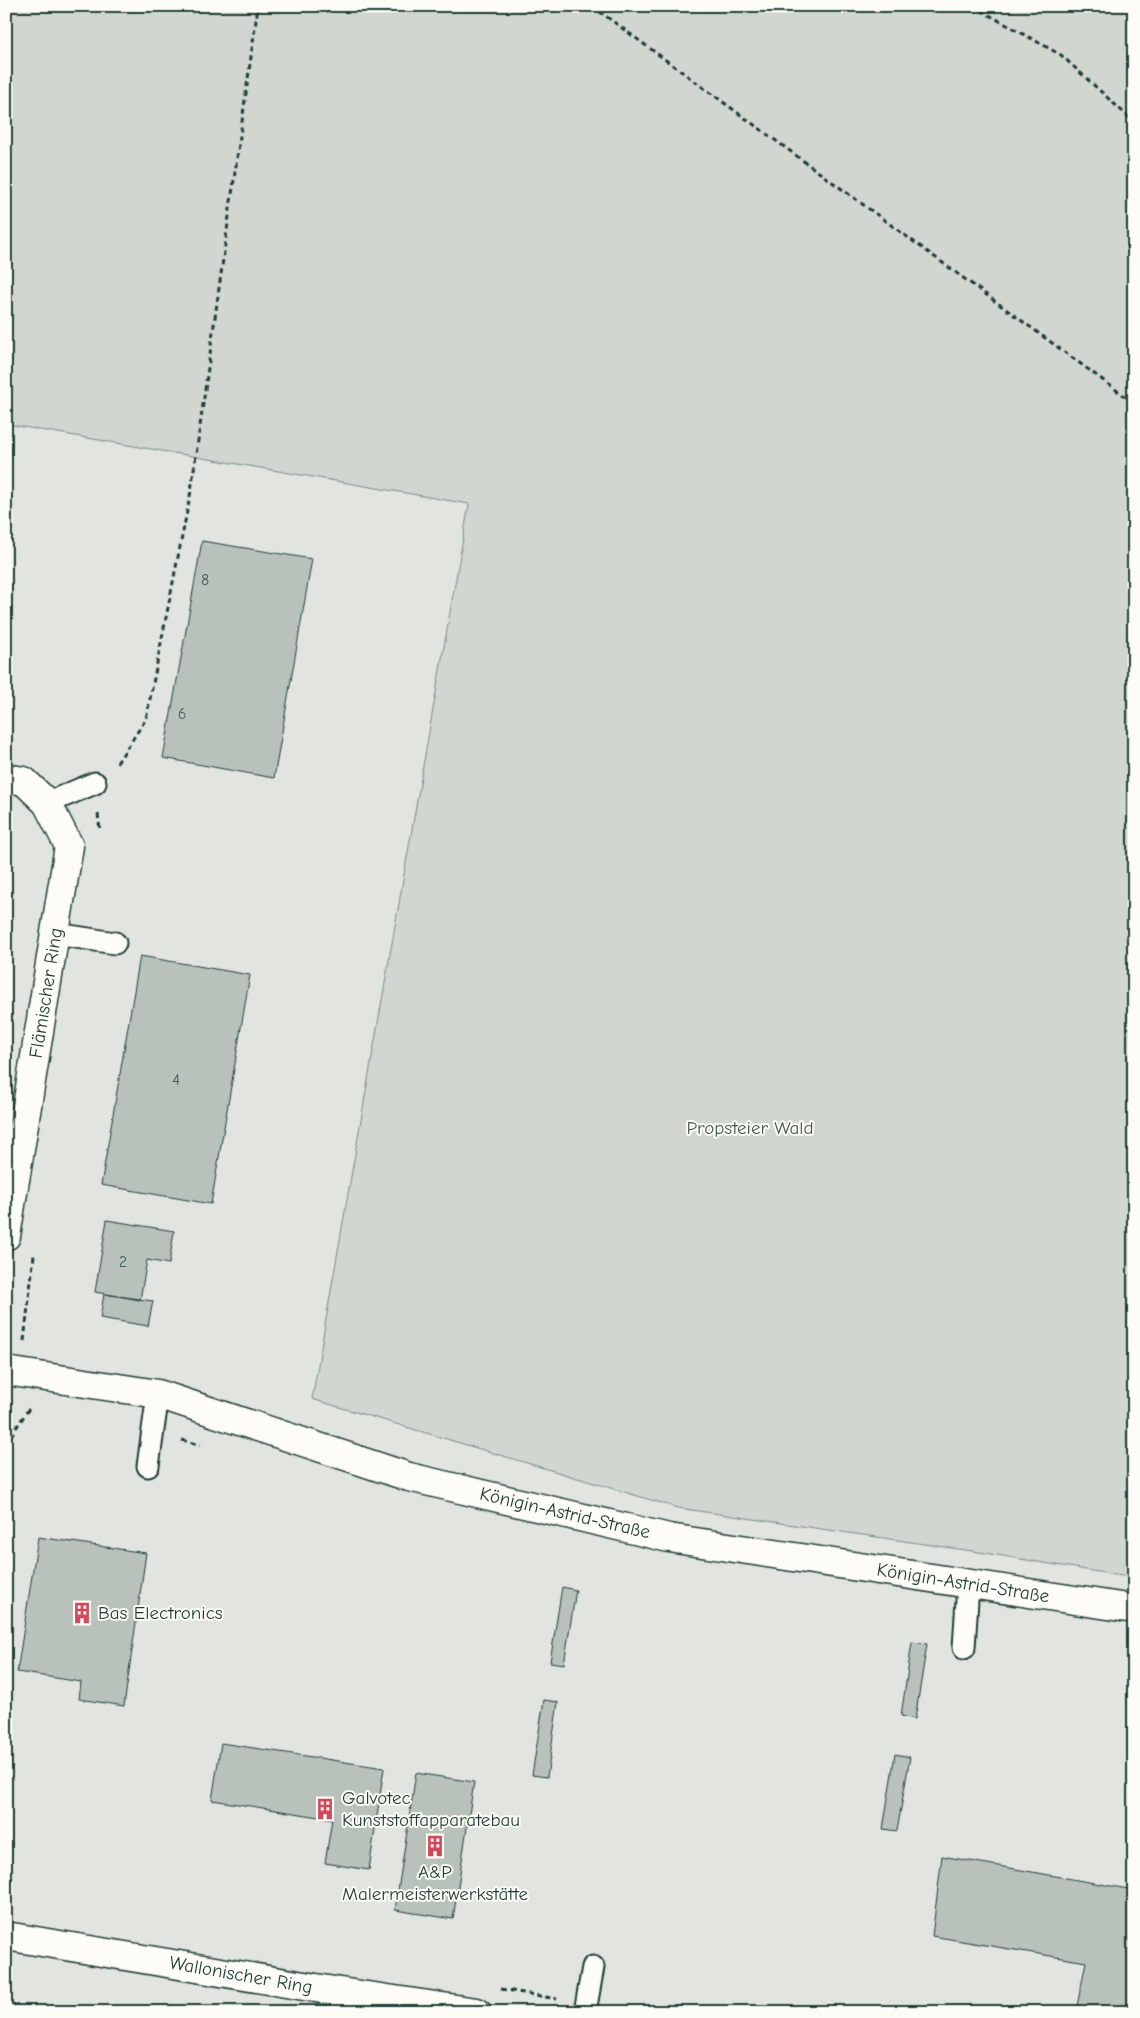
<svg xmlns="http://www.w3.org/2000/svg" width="1140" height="2018" viewBox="0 0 1140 2018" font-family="'Comic Neue',sans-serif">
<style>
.built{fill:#e2e5df}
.green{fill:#d1d6d1;stroke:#788a82}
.building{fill:#b9c1bb;stroke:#1f3d34}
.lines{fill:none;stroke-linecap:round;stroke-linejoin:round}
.lane-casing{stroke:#1f3d34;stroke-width:25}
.street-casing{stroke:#1f3d34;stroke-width:31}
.path{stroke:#1f3d34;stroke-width:3;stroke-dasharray:5 4;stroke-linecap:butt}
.lane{stroke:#fdfcf7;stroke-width:21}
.street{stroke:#fdfcf7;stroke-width:28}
.labels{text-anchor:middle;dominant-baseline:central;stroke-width:4;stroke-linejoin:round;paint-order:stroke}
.number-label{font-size:16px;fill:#465e56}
.street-label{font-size:19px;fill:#1f3d34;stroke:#fdfcf7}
.park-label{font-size:19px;fill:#435c53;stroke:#fdfcf7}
.poi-label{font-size:19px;fill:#1f3d34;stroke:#fdfcf7;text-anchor:start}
</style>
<rect width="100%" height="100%" fill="#f4f4ef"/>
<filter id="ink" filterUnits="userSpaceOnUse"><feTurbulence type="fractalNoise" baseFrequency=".02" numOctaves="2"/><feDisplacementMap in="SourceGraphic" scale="10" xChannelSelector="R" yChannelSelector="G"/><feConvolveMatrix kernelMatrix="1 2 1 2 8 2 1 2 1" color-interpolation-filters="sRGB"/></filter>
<g filter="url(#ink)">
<path class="built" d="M6 424 469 503 312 1399 678 1508 979 1552 1134 1578V2012H6Z"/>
<path class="green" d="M6 6H1134V1578L979 1552 678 1508 312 1399 469 504 6 424Z"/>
<path class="building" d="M202 541 312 559 274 778 163 758Z
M140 956 250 975 211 1204 101 1185Z
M107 1220 174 1231 169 1264 147 1260 140 1300 95 1292Z
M104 1294 153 1301 148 1326 100 1318Z
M38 1537 146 1553 124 1706 79 1699 81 1682 17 1672Z
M562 1587 576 1590 564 1664 550 1662Z
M912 1642 927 1644 915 1719 901 1716Z
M544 1700 558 1702 547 1777 532 1775Z
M221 1743 384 1768 369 1870 325 1863 332 1819 212 1800Z
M895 1754 910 1757 897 1831 883 1829Z
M416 1773 474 1782 453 1919 395 1910Z
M942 1856 1134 1890V2012L1077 2006 1086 1962 932 1936Z"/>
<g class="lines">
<g class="lane-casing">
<path id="lane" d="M47 803 95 783
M56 934 115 943
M148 1466 158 1394
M964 1648 968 1584
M337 2012 340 1992
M585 2012 593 1967"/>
</g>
<g class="street-casing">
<path id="street" d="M6 778 24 781 47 803 69 846 6 1236
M6 1371 158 1394 409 1477 669 1538 1134 1609
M6 1936 340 1992 477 2012"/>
</g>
<path class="path" d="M592 6 1134 403
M973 6 1061 55 1134 122
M117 763 146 719 191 491 258 6
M98 814 100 830
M24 1341 34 1255
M182 1440 200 1445
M6 1443 30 1407
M501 1989 557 1999
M615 2009 632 2012"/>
<use href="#lane" class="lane"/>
<use href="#street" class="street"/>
</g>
</g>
<defs>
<g id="building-bare" transform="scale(1.725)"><path d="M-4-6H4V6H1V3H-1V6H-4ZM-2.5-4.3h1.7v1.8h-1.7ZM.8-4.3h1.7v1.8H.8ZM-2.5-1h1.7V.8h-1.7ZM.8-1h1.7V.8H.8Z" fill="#d1495b" stroke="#fdfcf7" stroke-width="2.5" paint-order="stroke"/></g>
</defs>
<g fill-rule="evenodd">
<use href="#building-bare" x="82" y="1613"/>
<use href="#building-bare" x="325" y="1809"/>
<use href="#building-bare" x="435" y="1846"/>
</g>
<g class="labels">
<g class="number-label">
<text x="205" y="580">8</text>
<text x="182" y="714">6</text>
<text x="176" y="1080">4</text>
<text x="123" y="1262">2</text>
</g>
<g class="street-label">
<text transform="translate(46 993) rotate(-81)">Flämischer Ring</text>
<text transform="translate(565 1513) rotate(13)">Königin-Astrid-Straße</text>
<text transform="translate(963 1583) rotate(9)">Königin-Astrid-Straße</text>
<text transform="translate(241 1975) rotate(10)">Wallonischer Ring</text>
</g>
<g class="park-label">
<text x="750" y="1128">Propsteier Wald</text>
</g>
<g class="poi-label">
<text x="98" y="1613">Bas Electronics</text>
<text x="342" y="1798">Galvotec<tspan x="342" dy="22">Kunststoffapparatebau</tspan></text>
<text x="435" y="1872" text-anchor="middle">A&amp;P<tspan x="435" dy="22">Malermeisterwerkstätte</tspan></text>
</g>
</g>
<rect width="1140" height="2018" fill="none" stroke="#fdfcf7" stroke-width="25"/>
<rect x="12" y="12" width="1115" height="1993" fill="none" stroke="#1f3d34" stroke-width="2" filter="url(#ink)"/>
</svg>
